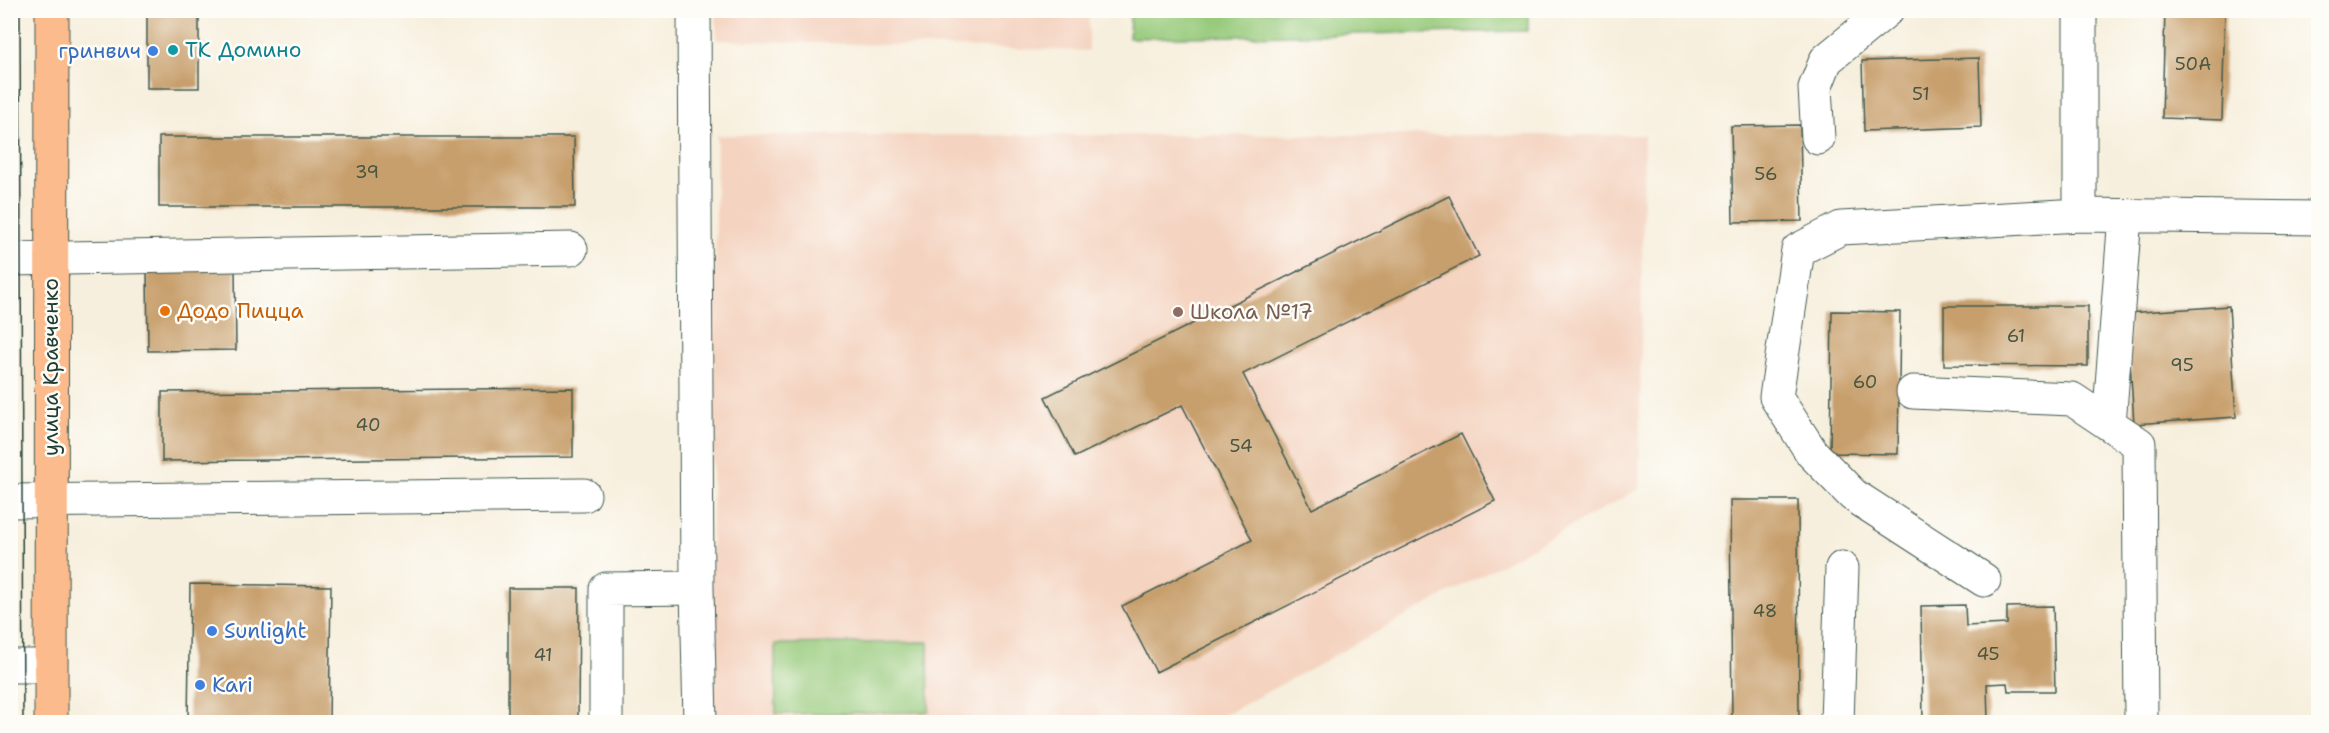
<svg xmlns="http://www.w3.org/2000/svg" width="2329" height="733" viewBox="0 0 2329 733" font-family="'Shantell Sans',sans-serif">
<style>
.built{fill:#f4d3c0}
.green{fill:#97ca7b;stroke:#5b8458;stroke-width:1.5}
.building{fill:#c79f6c}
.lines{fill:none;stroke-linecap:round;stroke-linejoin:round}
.minor-casing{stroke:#3f584d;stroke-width:35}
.major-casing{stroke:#3f584d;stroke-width:35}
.minor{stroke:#fff;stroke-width:33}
.major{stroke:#fbbb8d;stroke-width:33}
.tram{stroke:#1f3d34;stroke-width:1.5}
.culture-dot{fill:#0f9aa8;stroke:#fdfcf7;stroke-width:2}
.shop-dot{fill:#3f7fe0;stroke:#fdfcf7;stroke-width:2}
.food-dot{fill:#e8710a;stroke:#fdfcf7;stroke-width:2}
.education-dot{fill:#8d6e63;stroke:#fdfcf7;stroke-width:2}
.labels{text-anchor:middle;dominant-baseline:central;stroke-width:5;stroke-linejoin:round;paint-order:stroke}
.number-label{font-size:18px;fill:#495642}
.culture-label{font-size:21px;fill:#0d838f;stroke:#fdfcf7;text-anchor:start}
.shop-label{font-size:21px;fill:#366cbe;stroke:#fdfcf7;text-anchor:start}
.food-label{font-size:21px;fill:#c56008;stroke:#fdfcf7;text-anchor:start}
.education-label{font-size:21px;fill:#785e54;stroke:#fdfcf7;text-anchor:start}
.street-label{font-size:21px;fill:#1f3d34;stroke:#fdfcf7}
</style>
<rect width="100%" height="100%" fill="#fdfcf7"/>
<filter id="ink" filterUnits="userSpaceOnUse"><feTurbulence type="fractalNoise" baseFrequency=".0167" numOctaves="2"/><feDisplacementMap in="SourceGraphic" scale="12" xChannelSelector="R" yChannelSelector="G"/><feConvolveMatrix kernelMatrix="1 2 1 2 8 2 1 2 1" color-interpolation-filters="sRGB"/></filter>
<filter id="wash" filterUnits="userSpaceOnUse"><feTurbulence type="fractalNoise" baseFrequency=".008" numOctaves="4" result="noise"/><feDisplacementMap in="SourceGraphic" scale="24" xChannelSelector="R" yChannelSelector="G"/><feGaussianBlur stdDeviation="1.35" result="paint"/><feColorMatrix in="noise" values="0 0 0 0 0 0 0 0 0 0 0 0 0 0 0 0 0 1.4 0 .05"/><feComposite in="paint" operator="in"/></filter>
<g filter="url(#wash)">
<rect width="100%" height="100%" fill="#f7efdd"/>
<path class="built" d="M716 11H1089V51L717 40Z
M717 135H1644L1639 489 1212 722H714L711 583Z"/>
<path class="green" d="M1130 11H1528V31L1129 38Z
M928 642 929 712 776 714 775 644Z"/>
<g id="blocks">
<path class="building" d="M2165 10H2225L2222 120 2162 118Z
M147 13H199V88H147Z
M1979 58 1981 127 1864 131 1862 61Z
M1800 125 1802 221 1733 222 1731 126Z
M159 137H574L575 207H159Z
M1449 196 1479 256 1243 374 1312 509 1461 434 1495 501 1156 672 1122 606 1252 540 1182 405 1075 457 1045 397Z
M235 268 236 350 148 351 147 269Z
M1944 306H2088V366L1944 365Z
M2229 306 2236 417 2134 424 2127 313Z
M1832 311 1900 312 1898 454 1830 453Z
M573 388V457L162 461V392Z
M1730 500H1798L1799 722H1732Z
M190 584 331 586 329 722H188Z
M508 588H579L578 722H508Z
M1965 605 1966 626 2007 624V607L2053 606 2055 691H2008L2007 683 1987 684 1988 722H1923L1921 606Z"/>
</g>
</g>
<g filter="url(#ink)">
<use href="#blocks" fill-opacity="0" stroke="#3f584d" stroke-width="1.5"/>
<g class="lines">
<g class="minor-casing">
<path id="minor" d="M694 10 697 588 700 722
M2080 10V215L2318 218
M1818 138 1815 88 1826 60 1887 10
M10 259 571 249
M1913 392 2072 399 2139 444 2141 722
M2109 424 2125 216
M10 501 584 495
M1984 580 1853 495 1812 453 1776 397 1798 250 1841 228 2080 215
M10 666H50
M606 722V589L697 588
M1837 722 1842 568"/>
</g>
<g class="major-casing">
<path id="major" d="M51 722 52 10"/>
</g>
<use href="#minor" class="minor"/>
<use href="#major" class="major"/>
<path class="tram" d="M20 10 23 722"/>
</g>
</g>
<circle class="culture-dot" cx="173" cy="50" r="6"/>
<g class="shop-dot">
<circle cx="153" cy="51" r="6"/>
<circle cx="212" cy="631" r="6"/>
<circle cx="200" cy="685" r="6"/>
</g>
<circle class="food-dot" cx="165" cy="311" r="6"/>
<circle class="education-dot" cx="1178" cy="312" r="6"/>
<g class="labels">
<g class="number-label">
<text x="2193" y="64">50А</text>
<text x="1921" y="94">51</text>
<text x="367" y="172">39</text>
<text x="1766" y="174">56</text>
<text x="2016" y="336">61</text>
<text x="2182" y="365">95</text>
<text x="1865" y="382">60</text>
<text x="368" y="425">40</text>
<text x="1241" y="446">54</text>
<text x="1765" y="611">48</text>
<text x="1988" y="654">45</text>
<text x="543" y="655">41</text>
</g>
<g class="culture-label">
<text x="185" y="50">ТК Домино</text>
</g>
<g class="shop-label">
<text x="141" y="51" text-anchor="end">гринвич</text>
<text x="224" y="631">Sunlight</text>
<text x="212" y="685">Kari</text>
</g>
<g class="food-label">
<text x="177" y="311">Додо Пицца</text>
</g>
<g class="education-label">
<text x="1190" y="312">Школа №17</text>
</g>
<g class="street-label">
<text transform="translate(51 367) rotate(-90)">улица Кравченко</text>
</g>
</g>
<rect width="2329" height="733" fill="none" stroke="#fdfcf7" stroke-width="36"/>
</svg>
